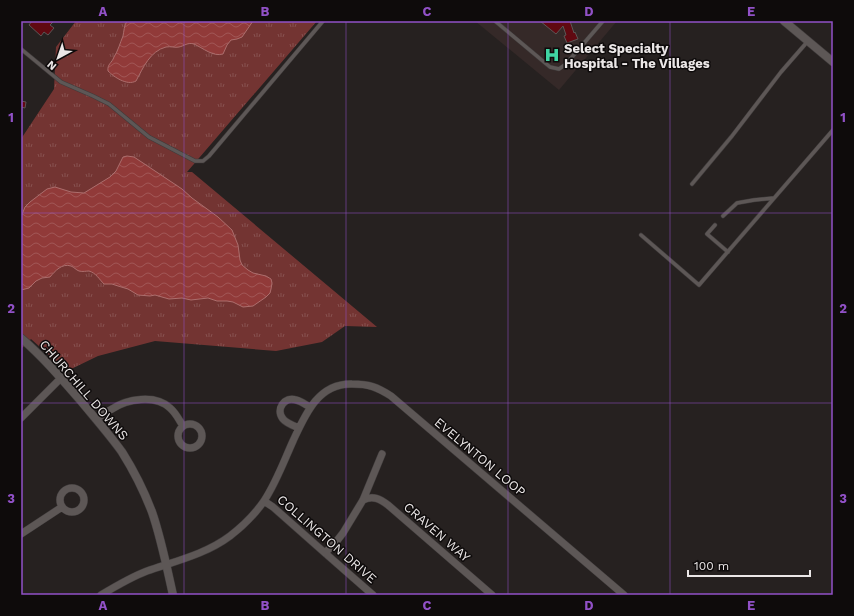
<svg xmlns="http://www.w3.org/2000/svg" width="854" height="616" viewBox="0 0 854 616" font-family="'Work Sans',sans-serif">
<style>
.built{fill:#352928}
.grass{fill:url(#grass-tufts)}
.water{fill:url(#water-waves);stroke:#ac6e6d}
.building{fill:#600911;stroke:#5c5655}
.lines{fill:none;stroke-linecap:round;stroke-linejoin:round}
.service-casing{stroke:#3f3b3b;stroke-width:4.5}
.minor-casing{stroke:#3f3b3b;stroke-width:8}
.tertiary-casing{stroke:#3f3b3b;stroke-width:9}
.service{stroke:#5d5756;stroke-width:3.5}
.minor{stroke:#5d5756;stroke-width:7}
.tertiary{stroke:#5d5756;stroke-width:8}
.grid{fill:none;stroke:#9151c7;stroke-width:1;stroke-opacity:0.55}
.labels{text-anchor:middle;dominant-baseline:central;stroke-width:3;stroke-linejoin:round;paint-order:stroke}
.poi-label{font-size:13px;font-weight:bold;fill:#ebe7e7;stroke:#0e0b0b;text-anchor:start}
.street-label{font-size:13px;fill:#ebe7e7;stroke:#0e0b0b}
.neatline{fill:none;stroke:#9151c7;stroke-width:1.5}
.grid-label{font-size:13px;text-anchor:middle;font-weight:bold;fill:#9151c7}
</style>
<defs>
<pattern id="grass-tufts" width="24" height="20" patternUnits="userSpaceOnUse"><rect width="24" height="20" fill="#733432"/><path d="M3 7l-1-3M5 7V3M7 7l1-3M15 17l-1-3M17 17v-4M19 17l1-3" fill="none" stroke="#875150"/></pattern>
<pattern id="water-waves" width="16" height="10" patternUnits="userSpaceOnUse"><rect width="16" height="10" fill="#913a39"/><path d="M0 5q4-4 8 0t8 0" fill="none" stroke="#a15656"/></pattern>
</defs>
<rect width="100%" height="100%" fill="#262120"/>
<path class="built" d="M475 21H617L559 90Z"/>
<path class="grass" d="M76 21H317L187 172H192L377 327 345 326 322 342 276 351 155 341 98 356 67 371 31 339 21 349V139L54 89 56 47Z"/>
<path class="water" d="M127 21H253L242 37 237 39 231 40 227 45 223 54C213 57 203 48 194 44 188 42 184 46 179 47 175 48 171 46 166 47 150 51 143 68 136 81 127 86 114 77 108 71 107 64 112 63 114 57 118 51 120 43 123 36 124 31 124 26 127 21Z
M127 156 134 157 182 189 192 198 218 217 232 230 238 245 240 260 242 265 248 270 253 273 266 276 271 279 272 283 271 289 270 293 266 297 253 306 243 307 233 302 227 301H217L208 298 191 300 182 298 169 299 155 295 150 296 138 295 128 289 118 286 112 284H104C99 279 96 273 89 271 86 271 83 272 79 271 76 270 74 267 71 266 62 263 55 271 50 277L42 278 36 281 29 288 21 290V217L25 207 30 202 47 189 55 187 71 192 84 193 110 177 116 171 123 157Z"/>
<path class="building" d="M32 21H54L50 25 54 28 48 35 44 32 41 36 29 25Z
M540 21H570L574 33 575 32 578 39 567 43 564 36 566 35 563 26 556 34Z
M21 101 26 102 25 108 21 107Z"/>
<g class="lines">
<g class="service-casing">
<path id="service" d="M495 21 550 67 559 69 566 64 603 21
M21 49 61 82 93 96 109 104 149 137 195 161H203L209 156 323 21
M692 184 732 136 781 72 808 41
M723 216 737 203 754 200 774 198
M715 225 707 234 728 252
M641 235 699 285 833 130"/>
</g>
<g class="minor-casing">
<path id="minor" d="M21 418 61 378
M96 419C101 416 106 412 112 409 127 399 155 394 170 408 176 413 179 420 183 426
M178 436a12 12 0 1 1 24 0a12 12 0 1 1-24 0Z
M299 428C294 426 286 423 283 419 275 409 285 396 296 400 301 401 306 405 310 407
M60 500a12 12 0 1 1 24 0a12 12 0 1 1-24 0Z
M363 500C373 495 380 499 388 505L492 595
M264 501 273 507 325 553 373 595
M21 534 62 507
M325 553 336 542 343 533 363 500 382 454
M101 595C116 586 131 577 147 571 176 561 206 554 230 536 243 526 255 514 264 501 276 483 284 461 293 441 305 415 318 383 352 384 369 384 377 387 391 396L624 595"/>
</g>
<g class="tertiary-casing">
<path id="tertiary" d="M784 21 833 62
M21 338C43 357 61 378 80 400 94 417 109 434 122 452 134 471 144 491 152 512 161 538 167 568 173 595"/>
</g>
<use href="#service" class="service"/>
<use href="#minor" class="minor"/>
<use href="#tertiary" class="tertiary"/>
</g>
<path class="grid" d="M184 21V595M346 21V595M508 21V595M670 21V595M21 213H833M21 403H833"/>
<defs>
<g id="hospital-bare" transform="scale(1.2)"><path d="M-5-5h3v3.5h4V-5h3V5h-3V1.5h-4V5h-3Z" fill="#40d4a2" stroke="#0e0b0b" stroke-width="2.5" paint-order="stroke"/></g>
</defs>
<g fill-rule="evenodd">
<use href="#hospital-bare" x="552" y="55"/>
</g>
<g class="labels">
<g class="poi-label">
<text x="564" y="48">Select Specialty<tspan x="564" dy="15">Hospital - The Villages</tspan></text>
</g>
<g class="street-label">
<text transform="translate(84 390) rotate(49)">CHURCHILL DOWNS</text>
<text transform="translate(480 457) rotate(40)">EVELYNTON LOOP</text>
<text transform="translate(437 532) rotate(41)">CRAVEN WAY</text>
<text transform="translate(327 539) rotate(41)">COLLINGTON DRIVE</text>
</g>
</g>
<rect width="854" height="616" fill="none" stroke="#0e0b0b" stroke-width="44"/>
<g transform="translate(58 58) rotate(220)" stroke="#0e0b0b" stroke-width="3" paint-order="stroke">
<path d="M0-3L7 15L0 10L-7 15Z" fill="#ebe7e7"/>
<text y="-6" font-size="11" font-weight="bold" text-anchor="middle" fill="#ebe7e7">N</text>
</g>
<path d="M688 570v6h122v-6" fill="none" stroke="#ebe7e7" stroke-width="2"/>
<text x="694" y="570" font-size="12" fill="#ebe7e7" stroke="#0e0b0b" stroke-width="3" paint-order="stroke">100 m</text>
<rect x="22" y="22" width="810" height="572" class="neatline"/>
<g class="grid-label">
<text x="103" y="16">A</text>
<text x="265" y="16">B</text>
<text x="427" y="16">C</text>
<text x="589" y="16">D</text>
<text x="751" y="16">E</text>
<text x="11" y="122">1</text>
<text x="843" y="122">1</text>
<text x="11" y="313">2</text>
<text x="843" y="313">2</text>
<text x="11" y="503">3</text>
<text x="843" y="503">3</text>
<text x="103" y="610">A</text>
<text x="265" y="610">B</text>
<text x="427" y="610">C</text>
<text x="589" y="610">D</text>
<text x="751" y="610">E</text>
</g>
</svg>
